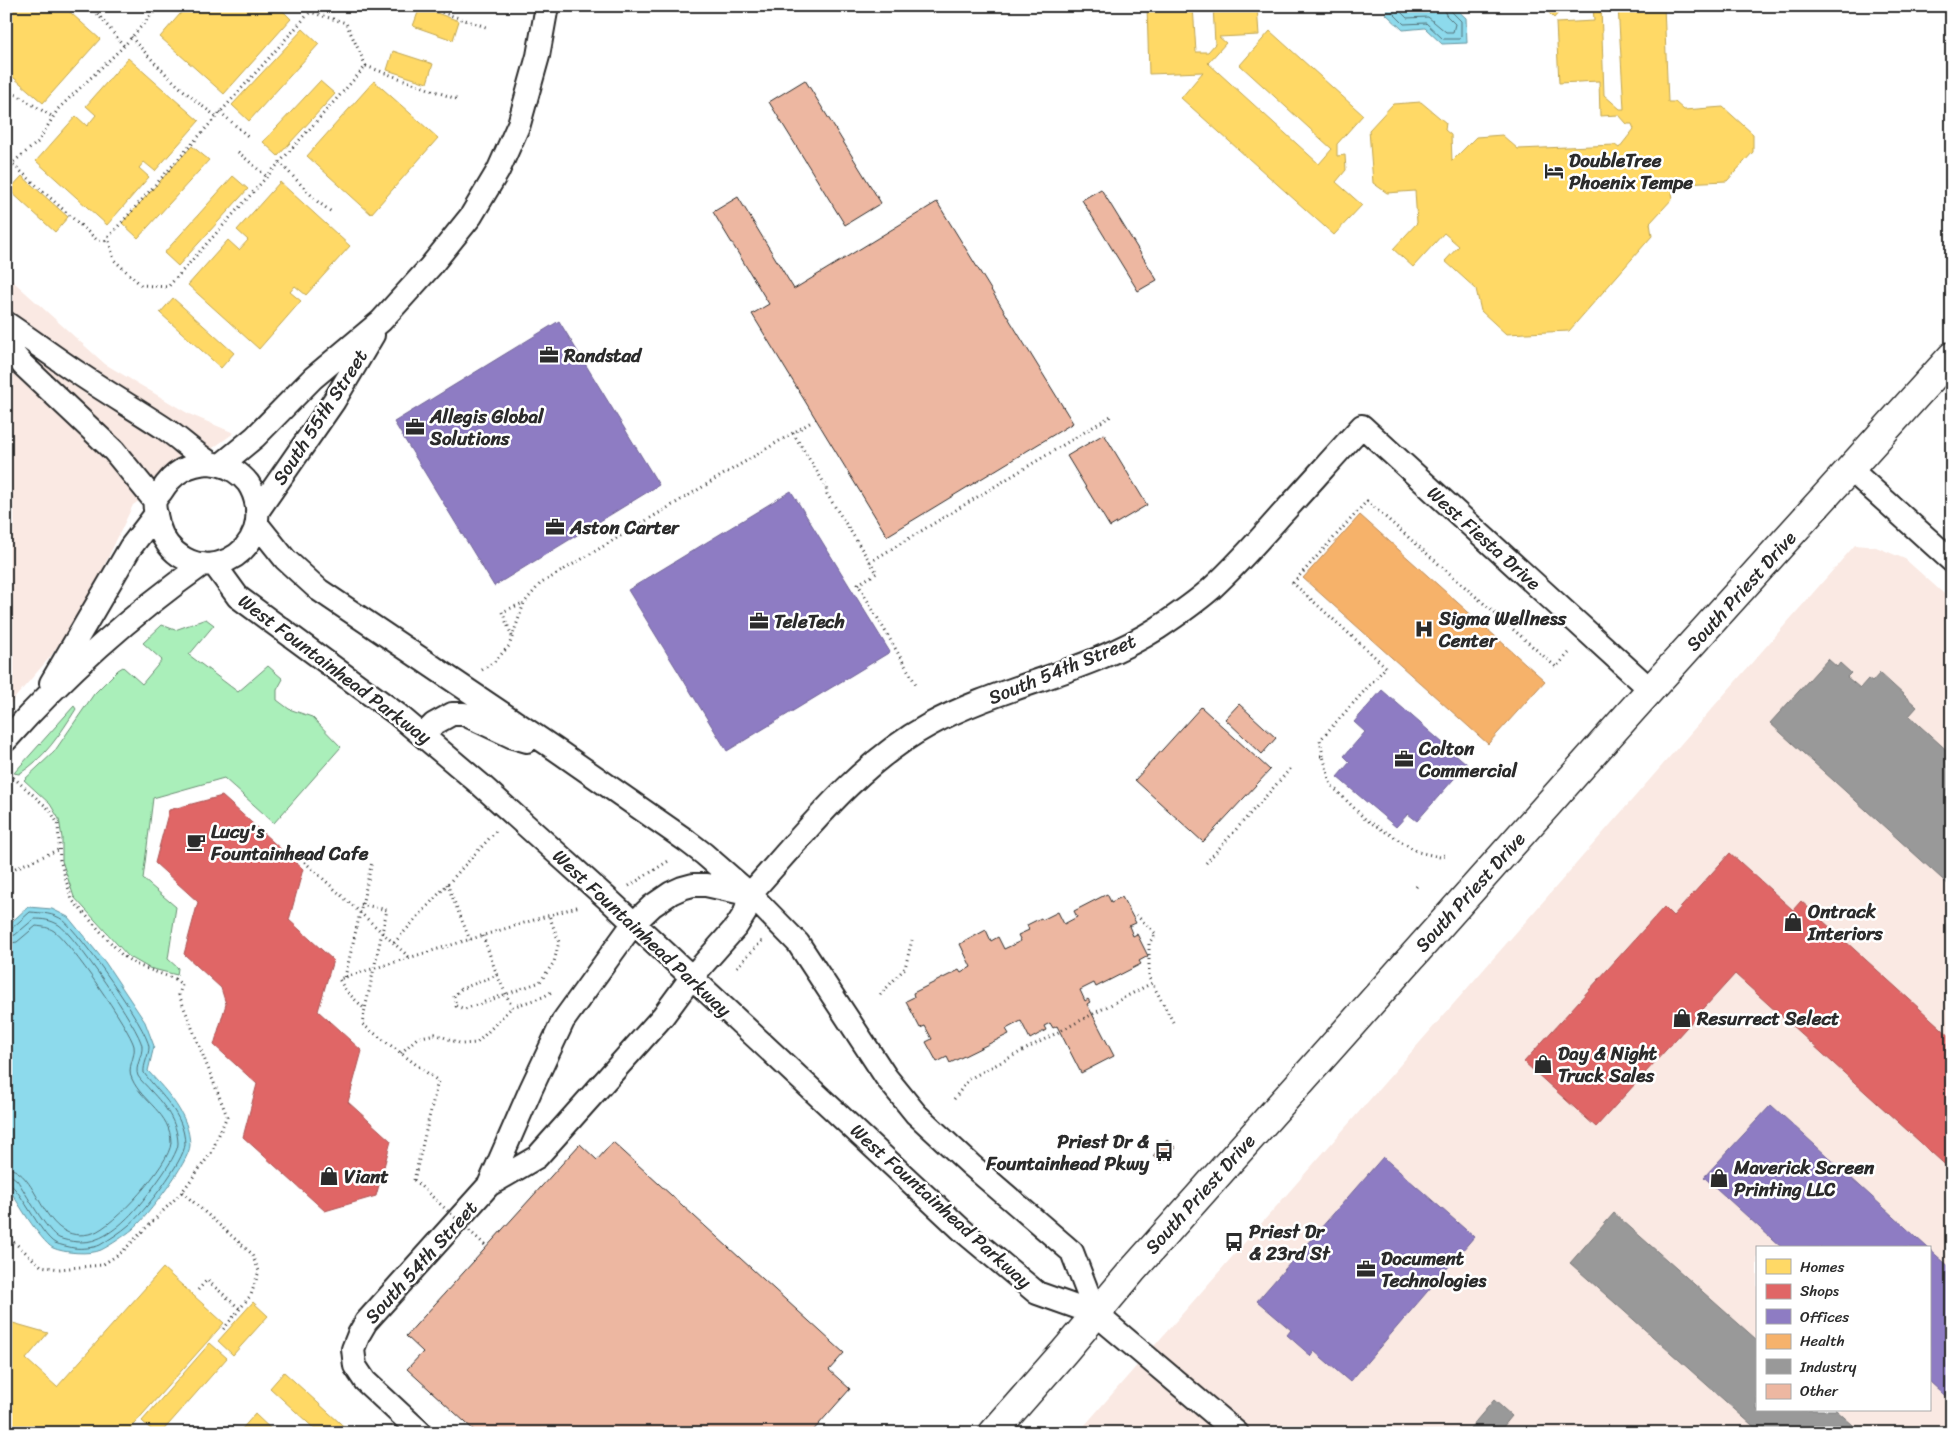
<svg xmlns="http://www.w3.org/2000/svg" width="1958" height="1439" viewBox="0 0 1958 1439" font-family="Sriracha,sans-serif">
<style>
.built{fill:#fae9e3;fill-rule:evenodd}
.green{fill:#aaefba;stroke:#6a8d72}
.water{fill:#8ddaec;stroke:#66949f}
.homes{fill:#ffd966;stroke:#bfa554}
.shops{fill:#e06666;stroke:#aa5454}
.offices{fill:#8e7cc3;stroke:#706495}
.health{fill:#f6b26b;stroke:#b98a58}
.industry{fill:#999;stroke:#787878}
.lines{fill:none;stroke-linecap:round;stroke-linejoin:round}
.shore{stroke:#527178;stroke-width:1}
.building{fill:#edb7a1;stroke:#2b2b2b}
.street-casing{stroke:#2b2b2b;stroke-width:26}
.secondary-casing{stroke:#2b2b2b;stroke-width:31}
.path{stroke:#2b2b2b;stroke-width:3;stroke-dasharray:1 4;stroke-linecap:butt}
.street{stroke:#fff;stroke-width:22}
.secondary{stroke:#fff;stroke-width:28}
.path-bridge{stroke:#2b2b2b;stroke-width:3;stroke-dasharray:1 4;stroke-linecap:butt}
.labels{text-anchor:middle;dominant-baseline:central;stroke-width:5;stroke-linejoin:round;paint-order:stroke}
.poi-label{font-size:19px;font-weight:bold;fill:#2b2b2b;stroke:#fff;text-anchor:start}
.street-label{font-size:19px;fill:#2b2b2b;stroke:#fff}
</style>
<rect width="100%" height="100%" fill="#fff"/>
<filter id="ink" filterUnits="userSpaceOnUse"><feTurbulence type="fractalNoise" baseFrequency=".02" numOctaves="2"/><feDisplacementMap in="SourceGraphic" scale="10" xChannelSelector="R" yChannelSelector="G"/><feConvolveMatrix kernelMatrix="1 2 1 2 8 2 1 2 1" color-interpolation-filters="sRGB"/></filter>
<g filter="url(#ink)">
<path class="built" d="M6 275 105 364 189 414 234 433 133 505 89 598 51 656 6 708Z
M1855 545 1876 547 1905 559 1952 601V1433H1078ZM1757 1248H1929V1410H1757Z"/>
<path class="green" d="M206 619 214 625 189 655 238 692 268 666 283 679 277 690V700L289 709 312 717 341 747 274 823 224 778 153 798 143 879 176 907 168 959 178 968 177 975 149 968 128 956 74 897 62 861V838L59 819 50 804 24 780 54 752 94 694 118 670 123 667 142 684 162 660 143 643 162 625 175 630Z
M74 706 76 709C61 733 44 759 19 774L14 773Z"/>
<path class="water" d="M1389 6H1453L1466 18 1467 43 1442 44 1425 28 1403 30 1386 14Z
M28 907 52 909 68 917 105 962 145 1022 154 1046 148 1071C168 1093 189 1114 190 1145 190 1161 146 1218 133 1229 124 1236 111 1245 101 1250 90 1255 64 1253 53 1248 40 1241 14 1197 6 1183V927Z"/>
<path class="homes" d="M6 6H63L100 39 43 103 6 71Z
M187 6H278L291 19 224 94 160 37Z
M1147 6H1193L1196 52H1208L1215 44 1213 6H1257L1259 35 1219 37 1226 43 1208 63 1319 164 1332 149 1240 65 1270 31 1363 115 1337 144V156L1345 155 1346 170 1336 182 1362 205 1334 235 1181 98 1203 72 1149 74Z
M1542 6H1564L1554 18Z
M1593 6H1601L1604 95 1620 109H1624L1618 6H1664L1668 102H1675L1684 110 1723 107 1753 134V152L1727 181 1682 183 1672 193 1673 198 1650 223 1652 236 1569 331 1506 334 1481 311 1476 289 1445 261 1459 246 1444 233 1413 267 1393 249 1417 223 1415 191 1387 193 1373 183 1369 130 1393 104 1421 102 1446 123 1445 130 1451 135 1452 161 1476 137 1502 135 1518 149 1615 145 1619 148 1634 129 1632 124H1627L1619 115 1600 116 1599 81 1559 83 1556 23 1594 21Z
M420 7 459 21 453 40 413 26Z
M303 29 319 44 249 121 232 105Z
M393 51 433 64 427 83 387 70Z
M128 58 199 121 155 171 144 162 139 168 149 177 107 225 36 161 76 116 87 126 96 115 86 106Z
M320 81 335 94 278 156 263 142Z
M374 81 438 138 371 214 307 156Z
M192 146 209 160 138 238 122 223Z
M22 176 68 217 55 232 9 190Z
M233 176 248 189 178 266 164 253Z
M280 182 350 246 306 295 295 286 290 292 301 301 259 349 188 285 228 240 239 250 248 240 237 230Z
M173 298 234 353 221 368 160 313Z
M163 1268 224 1323 126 1433H6V1321L48 1333 26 1359 57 1387Z
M253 1302 268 1316 233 1355 218 1341Z
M210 1343 227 1358 161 1433H155L142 1421Z
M284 1372 351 1433H319L270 1388Z
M255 1414 275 1433H244L241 1430Z"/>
<path class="shops" d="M222 796 303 869 289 920 333 960 318 1011 362 1051 348 1102 391 1141 376 1196 325 1211 243 1137 257 1084 214 1045 226 1004 221 988 184 954 198 902 155 863 169 810Z
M1730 853 1793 910 1801 901 1952 1038V1171L1735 974 1596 1127 1524 1062 1664 907 1673 916Z"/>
<path class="offices" d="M559 321 659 485 494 586 394 422Z
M791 491 890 652 727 751 628 590Z
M1382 690 1467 764 1417 821 1408 814 1396 827 1337 777 1350 762 1344 756 1365 732 1354 722Z
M1771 1105 1928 1248H1782L1704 1177Z
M1383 1157 1474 1237 1350 1382 1314 1351 1311 1356 1287 1335 1291 1330 1257 1301Z
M1929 1249 1952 1269V1402L1929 1381Z"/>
<path class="health" d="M1360 515 1545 681 1488 744 1303 578Z"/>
<path class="industry" d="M1828 659 1837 667 1840 663 1851 673 1847 677 1860 688 1868 679 1872 682 1880 673 1917 707 1909 716 1952 755V888L1770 723Z
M1614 1213 1757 1340V1410H1836L1862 1433H1761L1570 1263Z
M1494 1400 1512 1416 1498 1433H1475L1470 1428Z"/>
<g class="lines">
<path class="shore" d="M1393 6V13L1404 24 1426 23 1443 39H1460L1461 36V21L1451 11 1450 6
M1400 6V11L1407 18 1428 17 1446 32H1453L1455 24 1446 15 1444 6
M6 931 11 929 30 912C42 913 53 913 63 920 79 932 148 1029 149 1047 149 1056 143 1064 144 1073 161 1096 184 1113 185 1144 185 1160 142 1215 129 1225 121 1232 110 1239 100 1245 94 1248 81 1249 74 1248 69 1247 60 1245 55 1243 40 1235 18 1183 6 1182
M6 937 15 935 34 919C43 919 51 920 59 925 74 935 140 1029 142 1046 143 1056 134 1067 138 1076 141 1081 147 1086 151 1091 165 1106 177 1121 178 1143 179 1157 137 1210 125 1220 118 1227 106 1236 97 1239 86 1244 69 1242 59 1238 47 1232 25 1192 17 1180L12 1176 6 1175
M6 944 17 942 36 926C43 927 48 927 54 931 69 941 130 1029 134 1046 136 1057 126 1068 132 1079 142 1102 171 1113 171 1143 170 1164 113 1227 93 1233 40 1248 41 1169 6 1168"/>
</g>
<path class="building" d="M805 80 881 203 845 225 769 102Z
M1101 189 1157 280 1138 291 1082 200Z
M738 197 794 289 937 202 1073 423 887 536 752 314 769 304 713 212Z
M1104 434 1147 505 1110 527 1067 456Z
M1239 704 1276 738 1262 754 1225 719Z
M1201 707 1270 770 1203 842 1135 780Z
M1107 894 1111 902 1122 897 1136 923 1129 926 1133 936 1137 934 1148 956 1139 961 1141 964 1096 987 1094 983 1080 990 1085 1001 1088 999 1090 1002 1087 1004 1114 1056 1081 1073 1057 1026 1053 1028 1050 1023 1044 1026 1046 1030 1030 1039 1021 1021 1006 1029 1009 1034 950 1063 947 1057 937 1062 926 1042 932 1039 925 1026 920 1028 906 1001 914 997 913 993 959 970 961 973 971 967 960 944 986 930 991 941 998 937 1004 949 1021 941 1018 935 1029 930 1027 925 1041 918 1042 920 1058 912 1064 924 1077 917 1074 911Z
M1167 1140 1176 1148 1162 1163 1153 1156Z
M613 1142 844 1353 829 1370 850 1389 811 1433H477L407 1369 423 1352 406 1336 580 1144 597 1160Z"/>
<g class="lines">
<g class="street-casing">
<path id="street" d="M6 323C30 339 54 357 78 373 106 392 135 409 164 428 179 438 193 452 209 462 212 464 216 464 220 465 230 467 241 474 248 483 257 496 260 515 255 530 250 544 241 554 228 560 197 574 166 554 158 524 157 517 153 508 155 501 156 498 159 494 161 492 173 472 188 464 210 463
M6 345 23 365 114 451 155 501
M221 465 255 437 313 378 381 321 430 267 471 216 498 171 519 124 538 56 547 6
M1850 469 1952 561
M257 512 334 401 373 335
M257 524 285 559 319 590 555 749 687 841 704 854 750 894 798 943 886 1077 916 1114 971 1165 1072 1252 1096 1314
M214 564 238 597 397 714 481 785 610 901 963 1231 1037 1293 1096 1314 1237 1433
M51 683 130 548 156 514
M423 735 434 724 452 714H464L513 737 527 741
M6 740C64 675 131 615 203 564
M489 1185 531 1089 563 1021 633 924 652 906 671 893 682 888 693 885H706L747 894
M421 1433 365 1381 355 1366 353 1349 359 1334 366 1322 489 1185 537 1157 663 1016 691 978 736 927 745 913 750 894C805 833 856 765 929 725 1002 685 1088 673 1158 628 1176 616 1195 603 1212 588 1237 565 1260 539 1282 514 1309 485 1335 455 1362 426L1651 690"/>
</g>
<g class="secondary-casing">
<path id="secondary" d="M993 1433 1064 1352 1132 1271 1633 709 1952 356"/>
</g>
<path class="path" d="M91 6 124 46
M423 6 489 28
M131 37C157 66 184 94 216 116
M366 66 459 100
M6 92 17 95 53 117
M220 112 250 138
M238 152 266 176
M6 158 97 240 109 241 114 260 141 285 168 287 366 66 346 23 310 12 309 6
M279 162 318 202 333 213
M6 168 38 142 58 109 124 46 159 6
M105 241 310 12
M793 433 826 486 827 494 877 573 858 584 917 686
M870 562 1111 416
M512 636 502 612 523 603
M482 670 495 661 509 646 524 603 540 584 813 421
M1320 756H1323L1331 785 1365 819 1418 852 1440 857 1447 854
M1323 756 1320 740 1386 667 1293 583 1367 501 1556 667 1570 652
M6 771 50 810 58 824 60 860 72 900 122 955 137 965 175 979 182 985 179 995 227 1116 211 1153 182 1192 122 1252 102 1265 59 1269 41 1266 6 1235
M297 855 409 957
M1206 863 1292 767
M6 872 58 850
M447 884 470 940
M629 886 670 860
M1416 887 1419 883
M361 904 387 910 365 1009
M1136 915 1156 934 1149 943V978L1152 983
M483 936 497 975 461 989 454 996 456 1006 465 1009 540 982 554 962 559 942 549 915
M394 943 496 831
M737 967 762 941
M497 975 512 1007
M345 977 372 862
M880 995 905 968 912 940
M401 1053 417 1038 435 1034 462 1044 477 1043 512 1007 543 997 553 991
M954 1099 969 1079 1152 983 1173 1022
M414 1180 438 1081 362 1024 365 1009 346 991 339 979 580 906
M182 1192 251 1253 259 1271 251 1295 221 1332
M198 1290 207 1280 240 1309"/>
<use href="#street" class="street"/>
<use href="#secondary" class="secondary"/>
<path class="path-bridge" d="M414 1180 486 1246"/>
</g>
</g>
<defs>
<g id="hotel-bare" transform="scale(1.5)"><path d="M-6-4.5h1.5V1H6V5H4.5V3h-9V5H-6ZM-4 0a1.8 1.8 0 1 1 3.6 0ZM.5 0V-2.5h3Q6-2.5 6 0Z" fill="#2b2b2b" stroke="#fff" stroke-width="2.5" paint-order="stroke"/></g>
<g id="office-bare" transform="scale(1.5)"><path d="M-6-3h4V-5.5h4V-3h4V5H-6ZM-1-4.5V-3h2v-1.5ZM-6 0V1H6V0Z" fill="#2b2b2b" stroke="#fff" stroke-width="2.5" paint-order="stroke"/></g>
<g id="hospital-bare" transform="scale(1.5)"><path d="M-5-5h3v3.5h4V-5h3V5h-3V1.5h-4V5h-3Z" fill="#2b2b2b" stroke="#fff" stroke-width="2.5" paint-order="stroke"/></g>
<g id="cafe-bare" transform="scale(1.5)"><path d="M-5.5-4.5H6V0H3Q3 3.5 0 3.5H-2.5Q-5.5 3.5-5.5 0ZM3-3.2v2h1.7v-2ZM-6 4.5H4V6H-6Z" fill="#2b2b2b" stroke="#fff" stroke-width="2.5" paint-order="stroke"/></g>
<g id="shop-bare" transform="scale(1.5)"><path d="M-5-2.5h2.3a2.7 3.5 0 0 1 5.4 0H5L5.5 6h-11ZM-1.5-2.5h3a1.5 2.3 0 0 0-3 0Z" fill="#2b2b2b" stroke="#fff" stroke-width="2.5" paint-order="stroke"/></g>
<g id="bus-bare" transform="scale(1.5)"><path d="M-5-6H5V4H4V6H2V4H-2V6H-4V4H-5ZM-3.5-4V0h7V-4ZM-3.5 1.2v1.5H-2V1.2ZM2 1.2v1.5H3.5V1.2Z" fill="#2b2b2b" stroke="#fff" stroke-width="2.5" paint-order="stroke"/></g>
</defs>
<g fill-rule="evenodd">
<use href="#hotel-bare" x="1554" y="171"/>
<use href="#office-bare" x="549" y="355"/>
<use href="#office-bare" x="415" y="427"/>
<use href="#office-bare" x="555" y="527"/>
<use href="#office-bare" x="759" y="621"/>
<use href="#hospital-bare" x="1424" y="629"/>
<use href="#office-bare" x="1404" y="759"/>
<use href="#cafe-bare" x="196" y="842"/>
<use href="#shop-bare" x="1793" y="922"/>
<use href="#shop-bare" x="1682" y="1018"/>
<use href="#shop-bare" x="1543" y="1064"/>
<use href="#bus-bare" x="1164" y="1152"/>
<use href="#shop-bare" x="329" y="1176"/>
<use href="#shop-bare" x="1719" y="1178"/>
<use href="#bus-bare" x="1234" y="1242"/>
<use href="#office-bare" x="1366" y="1269"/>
</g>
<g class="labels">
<g class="poi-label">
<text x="1569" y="160">DoubleTree<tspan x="1569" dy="22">Phoenix Tempe</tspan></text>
<text x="564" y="355">Randstad</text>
<text x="430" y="416">Allegis Global<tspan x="430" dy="22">Solutions</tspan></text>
<text x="570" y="527">Aston Carter</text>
<text x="1439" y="618">Sigma Wellness<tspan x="1439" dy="22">Center</tspan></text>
<text x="774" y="621">TeleTech</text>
<text x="1419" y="748">Colton<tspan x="1419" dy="22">Commercial</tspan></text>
<text x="211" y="831">Lucy's<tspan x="211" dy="22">Fountainhead Cafe</tspan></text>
<text x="1808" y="911">Ontrack<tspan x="1808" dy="22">Interiors</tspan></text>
<text x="1697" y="1018">Resurrect Select</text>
<text x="1558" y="1053">Day &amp; Night<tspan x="1558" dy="22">Truck Sales</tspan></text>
<text x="1149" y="1141" text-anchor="end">Priest Dr &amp;<tspan x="1149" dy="22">Fountainhead Pkwy</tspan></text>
<text x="1734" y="1167">Maverick Screen<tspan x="1734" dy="22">Printing LLC</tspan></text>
<text x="344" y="1176">Viant</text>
<text x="1249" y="1231">Priest Dr<tspan x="1249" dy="22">&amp; 23rd St</tspan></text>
<text x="1381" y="1258">Document<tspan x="1381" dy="22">Technologies</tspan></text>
</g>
<g class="street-label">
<text transform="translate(320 417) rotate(-57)">South 55th Street</text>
<text transform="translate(1484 538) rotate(42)">West Fiesta Drive</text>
<text transform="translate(1741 591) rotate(-48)">South Priest Drive</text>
<text transform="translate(335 669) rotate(37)">West Fountainhead Parkway</text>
<text transform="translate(1062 669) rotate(-22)">South 54th Street</text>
<text transform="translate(1470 892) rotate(-48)">South Priest Drive</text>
<text transform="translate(642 933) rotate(43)">West Fountainhead Parkway</text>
<text transform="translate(1200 1194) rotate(-48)">South Priest Drive</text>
<text transform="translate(941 1206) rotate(42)">West Fountainhead Parkway</text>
<text transform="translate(421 1262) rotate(-48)">South 54th Street</text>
</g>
</g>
<rect width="1958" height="1439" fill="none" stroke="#fff" stroke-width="25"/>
<rect x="12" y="12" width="1933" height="1414" fill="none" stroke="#2b2b2b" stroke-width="2" filter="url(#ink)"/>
<rect x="1756" y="1246" width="175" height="165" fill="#ffffff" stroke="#aaaaaa"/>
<rect x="1766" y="1259" width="25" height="15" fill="#ffd966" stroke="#aaaaaa"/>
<text x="1800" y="1272" font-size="15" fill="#2b2b2b">Homes</text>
<rect x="1766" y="1284" width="25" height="15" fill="#e06666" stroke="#aaaaaa"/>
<text x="1800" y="1296" font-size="15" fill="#2b2b2b">Shops</text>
<rect x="1766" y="1309" width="25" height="15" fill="#8e7cc3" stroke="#aaaaaa"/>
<text x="1800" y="1322" font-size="15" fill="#2b2b2b">Offices</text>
<rect x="1766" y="1334" width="25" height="15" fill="#f6b26b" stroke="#aaaaaa"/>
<text x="1800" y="1346" font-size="15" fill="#2b2b2b">Health</text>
<rect x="1766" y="1359" width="25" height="15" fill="#999999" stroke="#aaaaaa"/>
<text x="1800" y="1372" font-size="15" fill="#2b2b2b">Industry</text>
<rect x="1766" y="1384" width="25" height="15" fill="#edb7a1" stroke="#aaaaaa"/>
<text x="1800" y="1396" font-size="15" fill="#2b2b2b">Other</text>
</svg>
